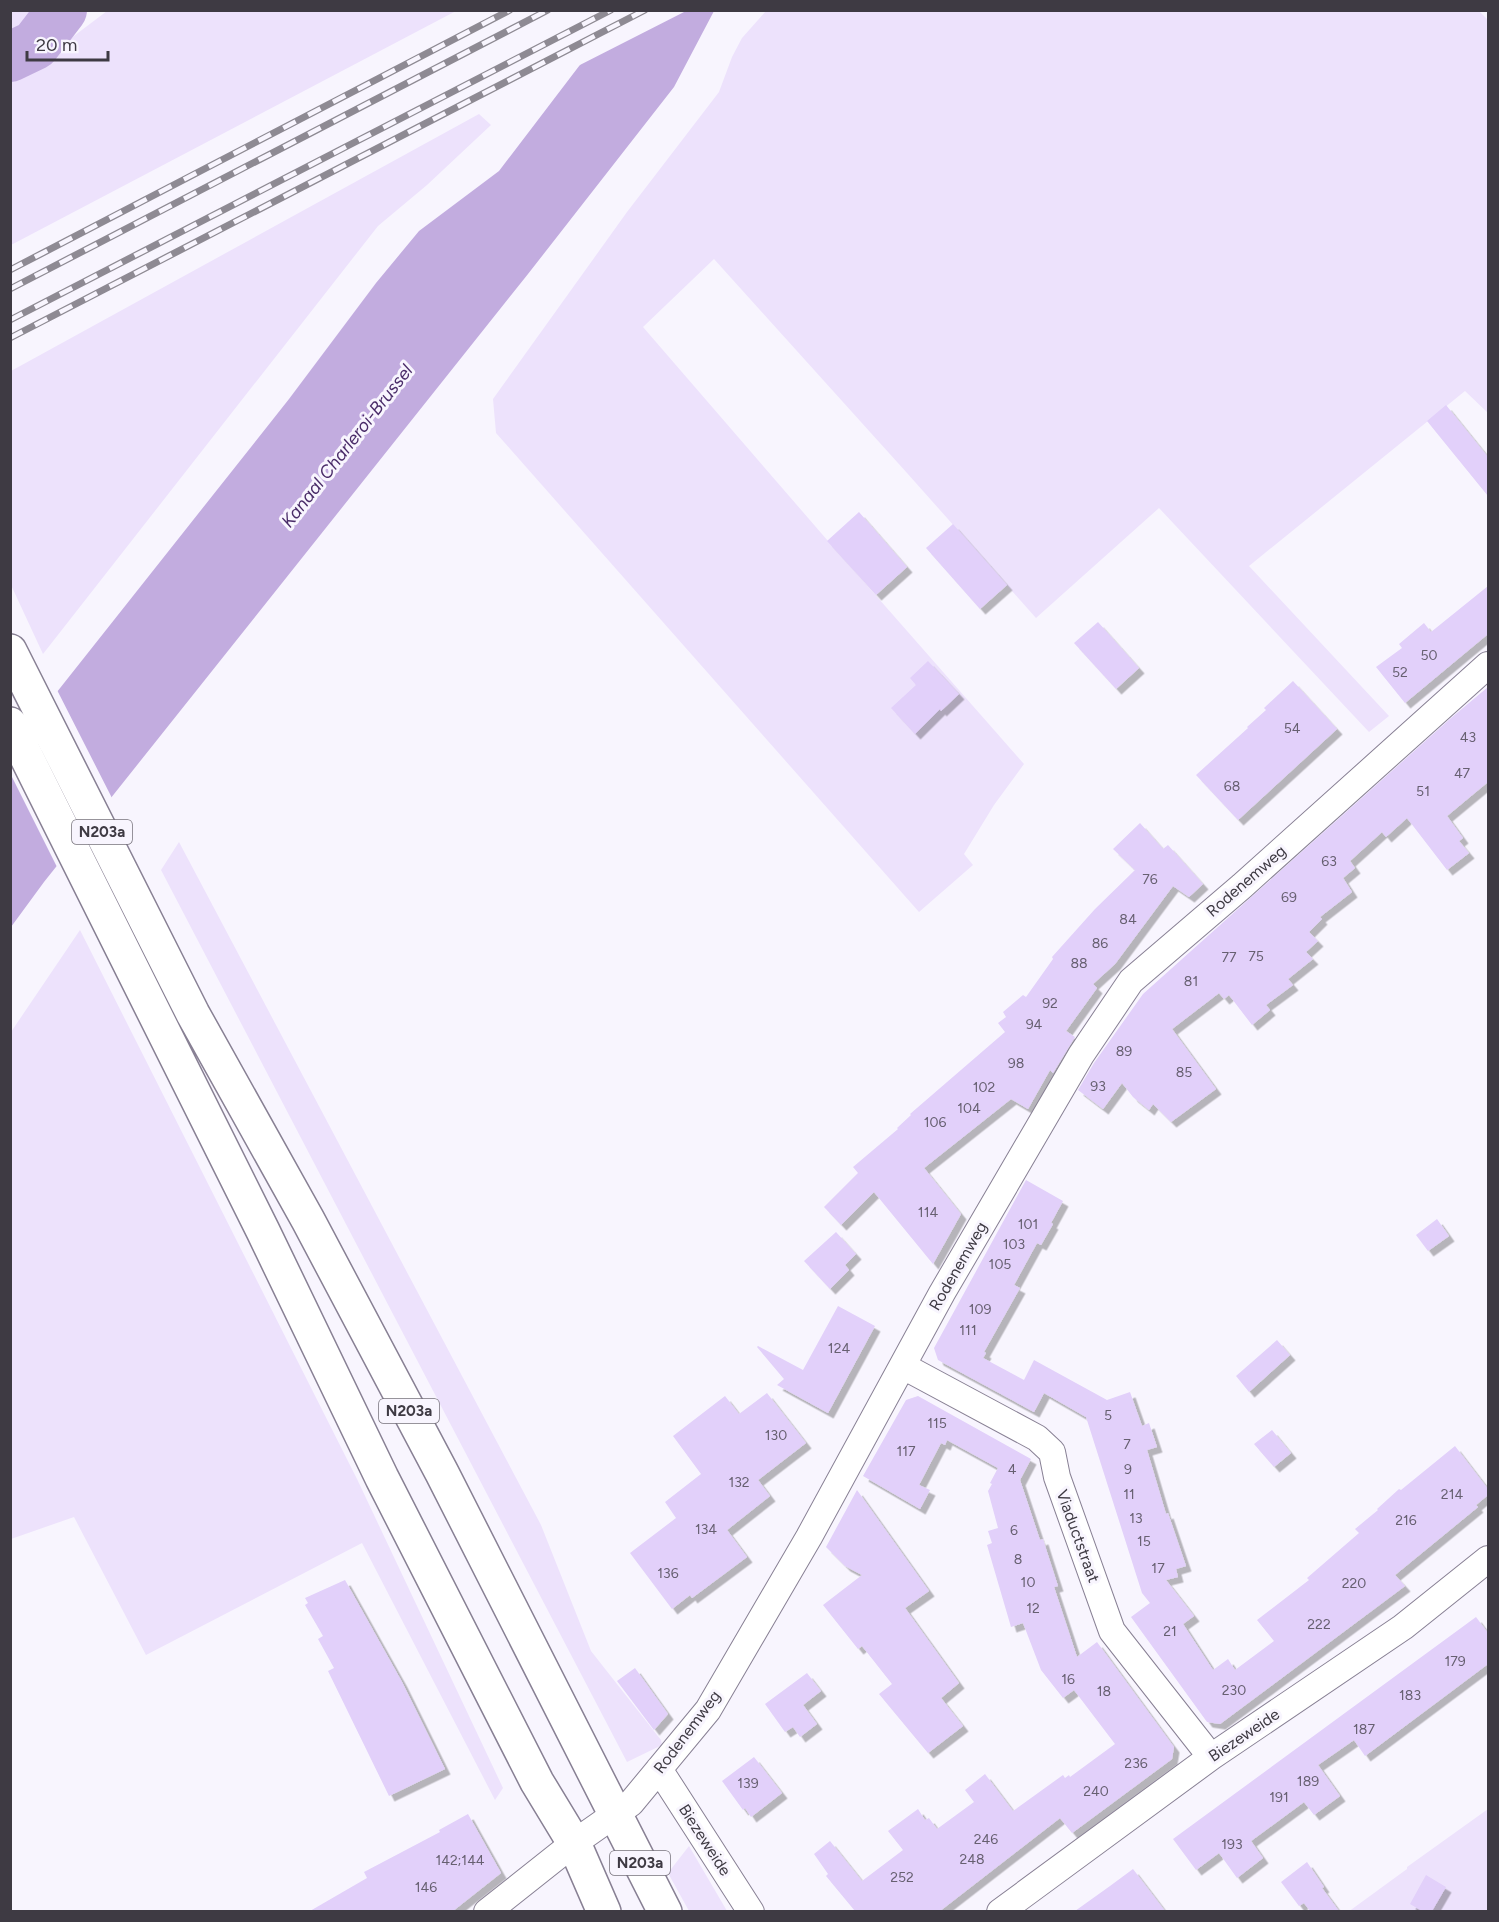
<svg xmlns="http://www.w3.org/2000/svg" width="1499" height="1922" viewBox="0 0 1499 1922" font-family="Figtree,sans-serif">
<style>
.green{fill:#ede2fc}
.water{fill:#c2acdf}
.pier{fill:#f8f5fe}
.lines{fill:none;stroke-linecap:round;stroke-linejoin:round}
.river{stroke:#c2acdf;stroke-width:50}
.building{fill:#e2d0fa;filter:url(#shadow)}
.street-casing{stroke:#888094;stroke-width:28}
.highway-casing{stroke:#888094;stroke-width:36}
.street{stroke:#fff;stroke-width:26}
.highway{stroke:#fff;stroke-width:33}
.rail-casing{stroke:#8e8a93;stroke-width:7}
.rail{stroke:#f8f5fe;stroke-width:4.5;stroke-dasharray:14;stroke-linecap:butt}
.labels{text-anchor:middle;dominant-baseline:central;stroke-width:6;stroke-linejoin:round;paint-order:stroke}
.number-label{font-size:14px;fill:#676071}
.shield{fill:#f8f5fe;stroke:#76727b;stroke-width:1.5}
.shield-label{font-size:15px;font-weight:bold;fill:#3e3a43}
.street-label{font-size:16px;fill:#3e3a43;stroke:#f8f5fe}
.water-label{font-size:18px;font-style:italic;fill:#4a2c69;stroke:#f8f5fe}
</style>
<defs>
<filter id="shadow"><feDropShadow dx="5.5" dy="5.5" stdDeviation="0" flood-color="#0004"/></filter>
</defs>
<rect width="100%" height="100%" fill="#f8f5fe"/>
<path class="green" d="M11 10H52V11L31 36 11 45Z
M1478 10 1488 20V413L1465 391 1249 566 1389 716 1369 732 1159 508 1036 618 907 473 714 259 643 327 828 541 1024 764 994 805 964 854 973 865 919 912 496 433 493 399 627 212 719 92 732 57 742 38 766 11Z
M107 11V10L456 11 11 245V76L66 42Z
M479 114 491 125 427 185 378 226 43 654 11 585V371Z
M179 842 541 1525 591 1651 661 1740 662 1745 627 1762 161 870Z
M80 930 357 1479 503 1788 495 1800 362 1543 146 1655 74 1517 11 1539V1032Z
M1488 1809V1911L1348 1912 1407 1869V1867Z
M689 1846 727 1911H689L668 1873Z"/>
<path class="water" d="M621 11H714L674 87 528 274 44 882 11 927V750L289 399 376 283 419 231 499 171Z"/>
<path class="pier" d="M618 10 686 11 574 68 615 16Z
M56 688 113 800 58 869 11 775 10 745Z"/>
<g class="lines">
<path class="river" d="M10 57 35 45 62 10"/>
</g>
<path class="building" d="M1446 405 1488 457V496L1427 421Z
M859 512 907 567 876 595 827 541Z
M953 524 1007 585 980 609 926 548Z
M1488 586V634L1405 703 1376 667 1402 648 1399 644 1424 623 1431 632Z
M1098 622 1139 668 1116 689 1074 643Z
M928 661 959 694 941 711 940 709 915 734 891 708 916 685 910 678Z
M1293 681 1337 729 1238 820 1196 775 1248 728 1247 727 1266 710 1264 708Z
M1488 687V782L1447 816 1463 838 1459 841 1469 853 1447 870 1407 818 1386 837 1382 832 1350 861 1355 868 1343 878 1352 892 1320 917 1322 919 1309 932 1318 941 1306 952 1313 959 1288 979 1293 985 1266 1005 1270 1010 1252 1025 1229 995 1224 999 1219 993 1172 1029 1216 1089 1171 1122 1153 1104 1149 1110 1133 1097 1122 1083 1103 1109 1078 1090 1094 1063 1143 994 1451 718Z
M1140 823 1163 849 1168 845 1203 884 1189 897 1173 886 1115 964 1093 984 1097 988 1066 1031 1075 1037 1053 1073 1050 1070 1028 1109 1011 1099 924 1168 961 1214 933 1264 874 1192 841 1225 824 1207 858 1173 853 1167 898 1129 897 1128 911 1115 910 1114 1005 1032 998 1023 1006 1017 1003 1012 1023 995 1026 997 1053 959 1052 957 1095 909 1135 870 1113 849Z
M1026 1180 1063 1201 1051 1223 1053 1224 1041 1245 1037 1243 1014 1285 1020 1288 984 1352 986 1353 983 1358 1024 1380 1034 1360 1107 1400 1130 1392 1142 1426 1149 1423 1157 1447 1147 1450 1166 1514 1168 1513 1186 1566 1176 1569 1178 1577 1166 1580 1194 1616 1183 1624 1213 1670 1228 1659 1235 1670 1274 1641 1257 1620 1309 1580 1307 1578 1359 1533 1355 1529 1378 1510 1377 1509 1399 1489 1401 1490 1455 1446 1488 1489V1495L1476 1505 1478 1507 1395 1575 1405 1586 1220 1724 1207 1722 1131 1617 1150 1603 1142 1593 1086 1417 1044 1393 1034 1412 938 1360 934 1348Z
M1437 1219 1449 1236 1428 1251 1416 1235Z
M836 1232 856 1254 845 1265 849 1270 830 1289 804 1261Z
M838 1306 875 1326 828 1413 777 1385 784 1379 757 1347 758 1346 803 1370Z
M1277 1340 1290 1355 1249 1392 1236 1376Z
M767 1393 806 1443 758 1480 770 1496 727 1530 747 1557 692 1598 690 1595 672 1609 630 1553 676 1518 665 1502 701 1474 673 1436 725 1396 739 1414Z
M918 1396 1031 1459 1020 1480 1040 1540 1043 1539 1047 1552 1058 1586 1054 1587 1077 1657 1097 1642 1174 1747 1172 1759 1072 1833 1060 1818 940 1911H855L826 1876 828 1874 814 1854 830 1841 862 1881 903 1850 888 1831 918 1809 925 1820 929 1818 937 1829 974 1802 965 1790 985 1774 1013 1811 1063 1775 1065 1778 1069 1775 1070 1777 1115 1744 1074 1690 1063 1698 1041 1670 1023 1623 1011 1627 987 1545 992 1543 988 1531 998 1528 988 1491 992 1484 990 1483 998 1468 947 1440 945 1445 941 1443 919 1485 930 1490 920 1509 863 1476 906 1400Z
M1272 1430 1291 1453 1274 1467 1254 1444Z
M857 1490 929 1591 905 1608 959 1683 941 1698 963 1726 928 1753 879 1694 892 1684 862 1646 858 1649 823 1605 862 1575 845 1566 826 1547Z
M345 1580 402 1682 445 1769 389 1796 328 1671 334 1668 318 1639 323 1636 305 1605 308 1603 305 1598Z
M1476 1617 1488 1633V1664L1365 1756 1354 1740 1318 1765 1340 1796 1314 1815 1304 1802 1251 1841 1263 1858 1237 1878 1219 1853 1196 1870 1173 1839Z
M635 1668 668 1714 654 1730 617 1681Z
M807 1673 821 1691 803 1705 817 1724 800 1737 793 1727 785 1732 765 1704Z
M754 1757 782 1793 751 1817 745 1808 743 1810 722 1781Z
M468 1814 501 1873 453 1911H310L367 1878 364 1872 440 1832 439 1830Z
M1307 1862 1324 1887 1322 1888 1339 1911H1310L1304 1903 1299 1906 1281 1882Z
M1133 1869 1165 1911H1075L1110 1886Z
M1426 1875 1446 1887 1432 1911H1422L1410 1904Z"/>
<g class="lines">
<g class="street-casing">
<path id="street" d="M903 1366 1037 1438 1052 1452 1057 1477 1112 1631 1211 1757
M659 1769 751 1912
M487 1912 574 1843 631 1803 708 1710 809 1537 942 1293 1081 1055 1131 981 1242 886 1488 665
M1000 1912 1211 1757 1403 1627 1488 1559"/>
</g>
<g class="highway-casing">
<path id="highway" d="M10 651 193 1014 308 1220 442 1473 665 1912
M10 724 263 1231 382 1478 537 1782 574 1843 604 1912"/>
</g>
<use href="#street" class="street"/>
<use href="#highway" class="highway"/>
<g class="rail-casing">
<path id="rail" d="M10 270 510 10
M10 289 548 10
M10 320 611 10
M10 338 645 10"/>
</g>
<use href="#rail" class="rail"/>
</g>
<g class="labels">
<g class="number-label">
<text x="1429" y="655">50</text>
<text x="1400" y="672">52</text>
<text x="1292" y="728">54</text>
<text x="1468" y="737">43</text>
<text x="1462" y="773">47</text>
<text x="1232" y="786">68</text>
<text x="1423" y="791">51</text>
<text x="1329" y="861">63</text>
<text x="1150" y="879">76</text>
<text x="1289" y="897">69</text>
<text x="1128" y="919">84</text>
<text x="1100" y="943">86</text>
<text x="1256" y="956">75</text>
<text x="1229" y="957">77</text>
<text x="1079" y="963">88</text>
<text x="1191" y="981">81</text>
<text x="1050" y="1003">92</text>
<text x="1034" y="1024">94</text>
<text x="1124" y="1051">89</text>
<text x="1016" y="1063">98</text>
<text x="1184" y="1072">85</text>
<text x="1098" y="1086">93</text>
<text x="984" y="1087">102</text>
<text x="969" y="1108">104</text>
<text x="935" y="1122">106</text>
<text x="928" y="1212">114</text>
<text x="1028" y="1224">101</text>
<text x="1014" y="1244">103</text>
<text x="1000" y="1264">105</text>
<text x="980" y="1309">109</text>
<text x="968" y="1330">111</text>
<text x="839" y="1348">124</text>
<text x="1108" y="1415">5</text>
<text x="937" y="1423">115</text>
<text x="776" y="1435">130</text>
<text x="1127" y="1444">7</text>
<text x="906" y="1451">117</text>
<text x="1012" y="1469">4</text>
<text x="1128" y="1469">9</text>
<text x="739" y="1482">132</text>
<text x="1129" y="1494">11</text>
<text x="1452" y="1494">214</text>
<text x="1136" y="1518">13</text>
<text x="1406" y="1520">216</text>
<text x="706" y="1529">134</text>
<text x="1014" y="1530">6</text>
<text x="1144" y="1541">15</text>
<text x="1018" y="1559">8</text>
<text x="1158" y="1568">17</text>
<text x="668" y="1573">136</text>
<text x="1028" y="1582">10</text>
<text x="1354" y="1583">220</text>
<text x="1033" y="1608">12</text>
<text x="1319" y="1624">222</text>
<text x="1170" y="1631">21</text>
<text x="1455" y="1661">179</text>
<text x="1068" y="1679">16</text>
<text x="1234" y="1690">230</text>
<text x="1104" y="1691">18</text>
<text x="1410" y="1695">183</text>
<text x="1364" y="1729">187</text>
<text x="1136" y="1763">236</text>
<text x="1308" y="1781">189</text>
<text x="748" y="1783">139</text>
<text x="1096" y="1791">240</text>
<text x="1279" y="1797">191</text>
<text x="986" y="1839">246</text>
<text x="1232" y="1844">193</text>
<text x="972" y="1859">248</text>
<text x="460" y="1860">142;144</text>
<text x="902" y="1877">252</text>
<text x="426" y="1887">146</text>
</g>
<g class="shield">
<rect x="72" y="820" width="60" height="24" rx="4.5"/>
<rect x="379" y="1399" width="60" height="24" rx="4.5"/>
<rect x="610" y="1851" width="60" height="24" rx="4.5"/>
</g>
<g class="shield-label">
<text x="102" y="832">N203a</text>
<text x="409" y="1411">N203a</text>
<text x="640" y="1863">N203a</text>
</g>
<g class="street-label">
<text transform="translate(1246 881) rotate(-41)">Rodenemweg</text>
<text transform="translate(958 1266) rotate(-60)">Rodenemweg</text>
<text transform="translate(1078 1536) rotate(70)">Viaductstraat</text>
<text transform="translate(687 1732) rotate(-53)">Rodenemweg</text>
<text transform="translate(1244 1735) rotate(-34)">Biezeweide</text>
<text transform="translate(705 1840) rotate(57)">Biezeweide</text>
</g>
<g class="water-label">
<text transform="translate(347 446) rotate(-52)">Kanaal Charleroi-Brussel</text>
</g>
</g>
<rect width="1499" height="1922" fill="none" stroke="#3e3a43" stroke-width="24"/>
<path d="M27 51v9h81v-9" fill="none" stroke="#3e3a43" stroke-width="3"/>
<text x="36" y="51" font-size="18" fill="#3e3a43" stroke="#f8f5fe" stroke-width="4.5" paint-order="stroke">20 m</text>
</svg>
